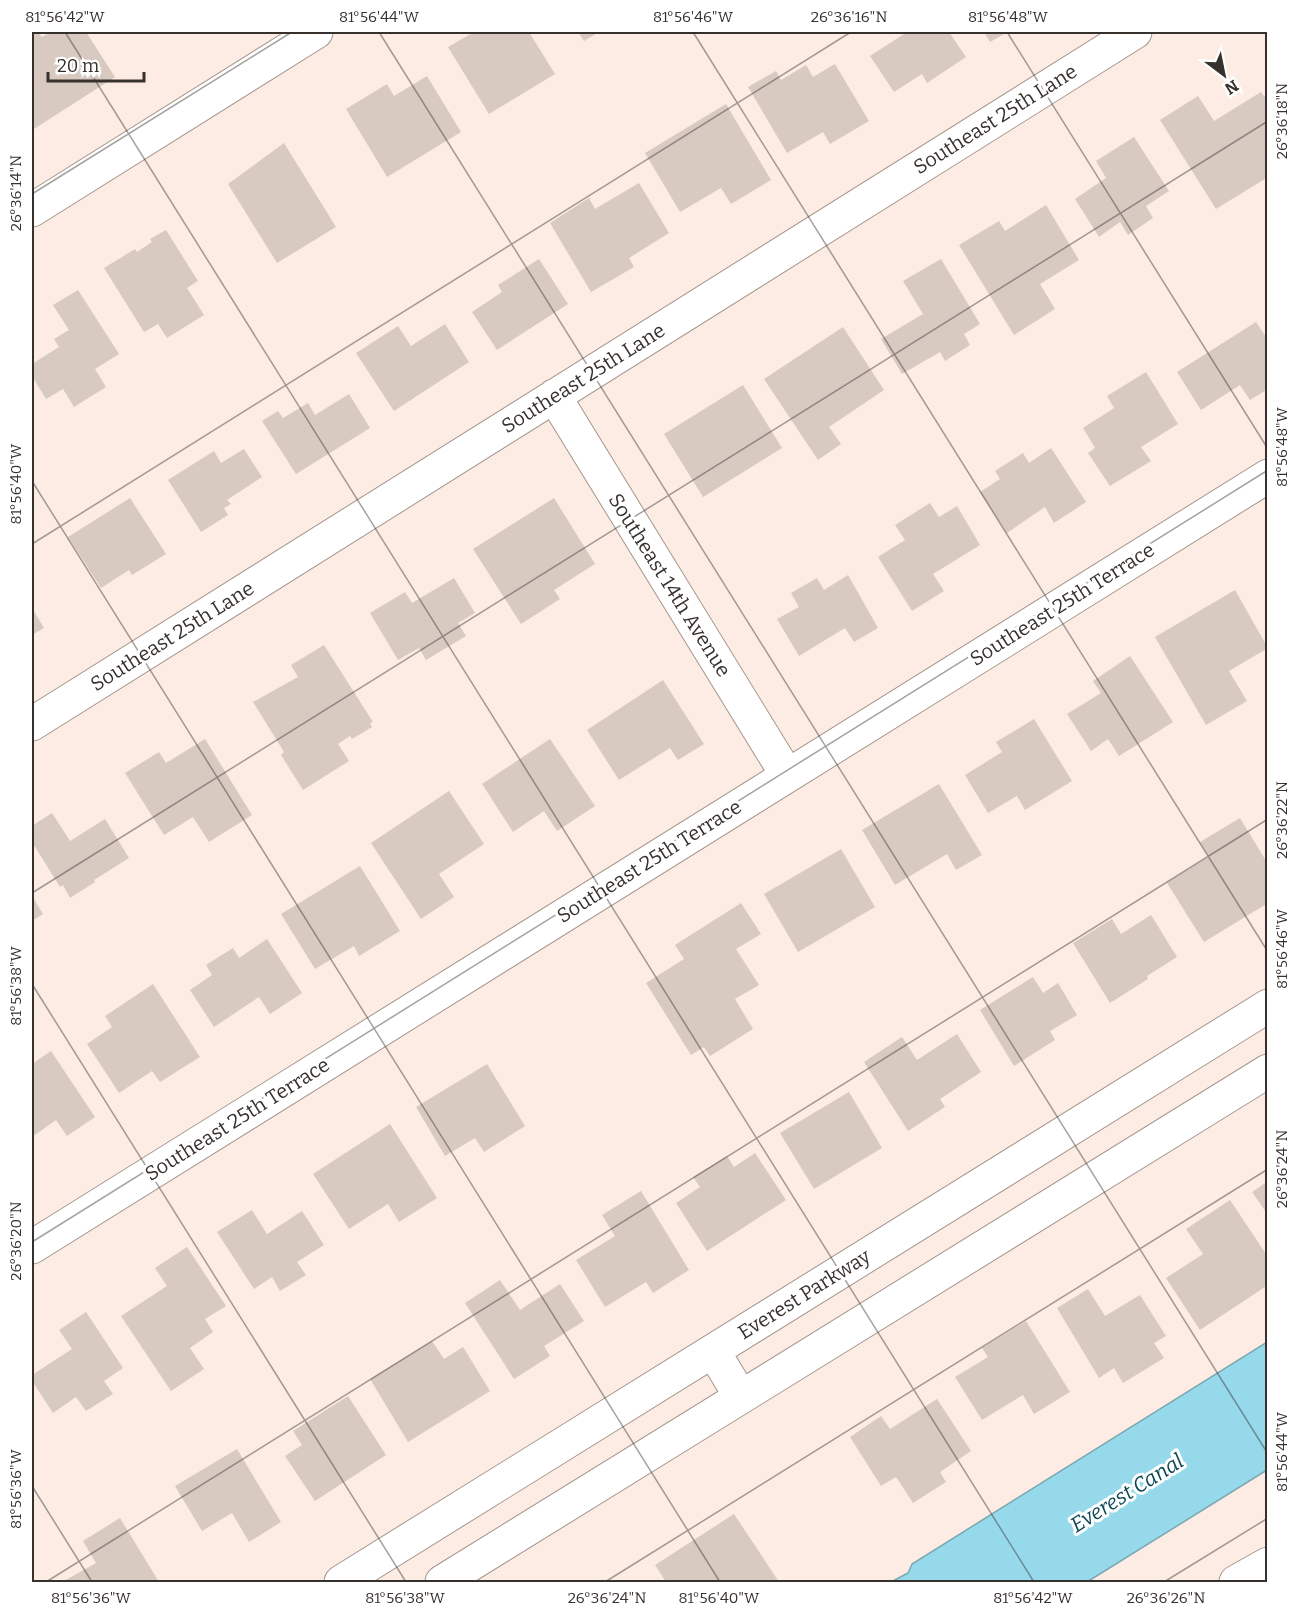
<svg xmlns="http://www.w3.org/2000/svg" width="1299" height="1614" viewBox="0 0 1299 1614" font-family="Bitter,serif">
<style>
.water{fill:#96d9eb;stroke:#7aa7b2;stroke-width:1.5}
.building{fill:#d9cac1}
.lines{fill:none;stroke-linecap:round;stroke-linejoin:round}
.street-casing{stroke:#a4968e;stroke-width:35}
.secondary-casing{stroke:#a4968e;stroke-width:35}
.highway-casing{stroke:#a4968e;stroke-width:35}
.street{stroke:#fff;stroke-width:33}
.secondary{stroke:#fff;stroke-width:33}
.highway{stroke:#fff;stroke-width:33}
.ticks{fill:none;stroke:#37312e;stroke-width:1.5;stroke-opacity:0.45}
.labels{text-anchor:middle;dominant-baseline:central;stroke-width:6;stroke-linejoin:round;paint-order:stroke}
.street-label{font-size:20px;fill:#37312e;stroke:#fff}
.water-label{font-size:21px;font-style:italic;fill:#0b4754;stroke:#fff}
.neatline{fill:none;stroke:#37312e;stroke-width:2}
.ticks-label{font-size:15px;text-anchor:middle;fill:#37312e}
</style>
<rect width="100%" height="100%" fill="#fcece3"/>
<path class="water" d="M1267 1342V1470L1087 1582H891L908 1573 912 1564Z"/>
<path class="building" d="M32 32H38L42 37 51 32H86L115 77 34 129 32 124Z
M474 32H529L555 74 489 114 448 47Z
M578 32H599L584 41Z
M907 32H949L966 57 927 83 922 74 894 92 870 56Z
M984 32H1008L990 42Z
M835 64 869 121 830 144 823 132 787 153 748 87 776 71 781 80 806 65 813 77Z
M427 76 461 132 387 177 346 109 387 84 394 96Z
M1261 92 1268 101V177L1216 209 1160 120 1198 96 1214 121Z
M726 104 771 180 731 204 721 188 680 212 645 153Z
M1134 137 1169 191 1146 206 1153 218 1128 235 1120 222 1099 237 1075 199 1106 178 1096 161Z
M284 143 336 227 277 263 228 184Z
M639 183 669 233 629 258 634 267 591 292 550 223 589 198 595 209Z
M1046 205 1079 260 1040 284 1055 309 1014 335 959 245 999 221 1005 231Z
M166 230 198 281 187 288 204 315 167 338 158 324 144 332 104 268 135 249 137 252 152 242 150 239Z
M539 259 568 304 497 350 472 312 502 292 498 285Z
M941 259 980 324 964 334 970 345 945 361 940 352 902 374 881 339 923 314 903 281Z
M78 290 119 354 95 369 106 387 74 407 63 389 46 399 32 376V364L59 347 54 339 69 330 53 305Z
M1256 322 1268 340V389L1250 400 1240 385 1201 410 1177 372Z
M445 324 469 362 394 411 356 353 398 326 411 346Z
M843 327 884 390 829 427 841 444 818 460 764 379Z
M1146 372 1178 424 1141 447 1151 461 1110 486 1088 453 1095 448 1083 428 1114 408 1107 396Z
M743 385 782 448 703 497 664 434Z
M349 394 370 428 296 474 262 421 278 411 283 418 308 403 315 415Z
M1051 448 1086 502 1054 523 1045 507 1007 533 980 492 1000 479 995 471 1023 453 1029 463Z
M244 449 262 477 227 500 231 504 224 508 228 515 201 532 168 480 214 451 221 463Z
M130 498 166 554 132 575 129 570 101 588 68 537Z
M554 498 595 564 554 590 560 599 521 624 473 549Z
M930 503 939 517 957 506 980 545 933 574 944 591 912 611 878 557 905 540 895 525Z
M848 575 878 628 854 642 845 628 799 656 777 619 799 607 791 593 817 578 824 590Z
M454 578 475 613 458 623 466 636 426 660 419 648 398 660 370 613 405 592 412 603Z
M1235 590 1268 648 1229 671 1247 701 1206 725 1155 637Z
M32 608 44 628 32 635Z
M324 645 373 722 370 723 372 727 352 739 350 736 338 744 349 761 303 790 281 755 284 752 253 702 298 677 291 665Z
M1130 656 1173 722 1119 756 1108 739 1091 751 1067 714 1101 693 1093 681Z
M663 680 704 744 678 760 670 748 619 780 587 730Z
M1034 719 1072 781 1025 810 1017 796 988 813 965 775 1002 752 996 742Z
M205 739 252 815 209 842 193 817 164 835 125 773 159 752 166 763Z
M550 739 595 806 557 831 544 811 513 832 482 784Z
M939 784 982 855 956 870 947 854 895 885 862 830Z
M449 791 484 844 439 874 454 897 421 919 371 843Z
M52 813 70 841 105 819 129 858 94 880 95 882 70 898 63 885 60 887 32 842V826Z
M1240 818 1268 864V903L1204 942 1167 883 1209 857 1200 842Z
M841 849 875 907 798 952 764 894Z
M360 866 400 931 359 956 354 946 315 969 281 914Z
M32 896 43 914 32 921Z
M741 903 761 934 736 949 759 985 735 999 753 1029 710 1056 704 1047 691 1055 646 983 684 959 675 945Z
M1151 915 1177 957 1147 976 1148 979 1110 1003 1073 943 1112 919 1121 934Z
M267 939 302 993 270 1014 259 997 214 1027 190 990 212 975 206 965 233 948 239 958Z
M1033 977 1043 993 1058 983 1077 1015 1050 1031 1055 1040 1014 1066 980 1010Z
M153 984 200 1057 160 1082 152 1071 119 1093 87 1044 112 1027 105 1016Z
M957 1034 981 1072 940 1099 945 1107 908 1131 864 1062 902 1037 917 1060Z
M51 1051 95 1117 67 1136 56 1120 32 1137V1064Z
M487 1064 525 1126 484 1152 475 1138 445 1156 416 1107Z
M849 1092 882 1148 814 1189 780 1133Z
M390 1124 437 1198 399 1222 388 1204 349 1229 313 1174Z
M755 1153 786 1200 707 1251 676 1203 700 1187 693 1177 727 1156 734 1167Z
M1268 1181V1215L1252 1192Z
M641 1191 689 1270 653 1293 646 1282 605 1307 576 1260 615 1236 602 1215Z
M1230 1200 1268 1257V1285L1200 1330 1166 1278 1203 1254 1186 1229Z
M252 1210 267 1234 302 1211 324 1245 297 1262 306 1275 280 1291 272 1277 254 1289 217 1232Z
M187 1247 226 1306 205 1319 213 1332 190 1348 204 1369 171 1391 121 1316 167 1286 155 1268Z
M500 1280 520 1310 560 1284 584 1321 544 1346 550 1356 514 1379 465 1303Z
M1088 1289 1105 1316 1140 1295 1166 1336 1154 1343 1164 1358 1123 1383 1114 1368 1099 1378 1057 1308Z
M86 1312 123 1368 104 1381 113 1394 86 1411 76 1397 53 1413 32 1381V1375L72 1349 59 1330Z
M1026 1321 1070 1392 1034 1414 1023 1395 982 1420 955 1377 988 1357 982 1348Z
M432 1341 444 1359 463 1347 490 1391 408 1442 370 1379Z
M348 1396 386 1455 315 1501 285 1456 302 1445 293 1431Z
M937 1399 971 1451 940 1472 946 1482 913 1503 896 1477 881 1486 850 1437 881 1416 890 1429Z
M237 1449 281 1522 249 1542 232 1513 202 1531 175 1486Z
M734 1514 779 1582H666L655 1565Z
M120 1518 159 1582H62L96 1563 83 1541Z"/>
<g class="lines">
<g class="street-casing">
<path id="street" d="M32 210 316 32
M554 396 787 775
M32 724 1135 32
M32 1247 1268 476"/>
</g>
<g class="secondary-casing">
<path id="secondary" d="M713 1351 741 1397
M341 1582 1268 1006
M442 1582 1268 1071"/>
</g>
<g class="highway-casing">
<path id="highway" d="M1236 1582 1268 1564"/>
</g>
<use href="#street" class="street"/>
<use href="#secondary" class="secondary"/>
<use href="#highway" class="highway"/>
</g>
<path class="ticks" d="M65 32 1034 1582M379 32 1268 1454M693 32 1268 952M1007 32 1268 449M32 194 292 32M32 481 720 1582M32 544 851 32M32 893 1268 121M32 984 406 1582M32 1242 1268 470M32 1486 92 1582M46 1582 1268 819M605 1582 1268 1169M1164 1582 1268 1518"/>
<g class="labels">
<g class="street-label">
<text transform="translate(995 119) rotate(-32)">Southeast 25th Lane</text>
<text transform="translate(583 378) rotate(-32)">Southeast 25th Lane</text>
<text transform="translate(670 585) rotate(58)">Southeast 14th Avenue</text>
<text transform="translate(1062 604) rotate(-32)">Southeast 25th Terrace</text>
<text transform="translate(172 636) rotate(-32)">Southeast 25th Lane</text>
<text transform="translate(649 861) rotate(-32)">Southeast 25th Terrace</text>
<text transform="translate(237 1119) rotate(-32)">Southeast 25th Terrace</text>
<text transform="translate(804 1294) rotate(-32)">Everest Parkway</text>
</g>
<g class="water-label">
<text transform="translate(1127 1493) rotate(-32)">Everest Canal</text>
</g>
</g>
<rect width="1299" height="1614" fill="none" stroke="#ffffff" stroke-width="66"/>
<g transform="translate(1224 75) rotate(148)" stroke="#ffffff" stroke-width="4.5" paint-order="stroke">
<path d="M0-4.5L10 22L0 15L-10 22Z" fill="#37312e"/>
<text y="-9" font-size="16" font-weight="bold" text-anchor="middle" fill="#37312e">N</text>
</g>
<path d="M48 72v9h96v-9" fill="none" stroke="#37312e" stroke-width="3"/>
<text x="57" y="72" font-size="18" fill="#37312e" stroke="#ffffff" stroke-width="4.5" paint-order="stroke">20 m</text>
<rect x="33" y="33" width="1233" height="1548" class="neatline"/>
<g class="ticks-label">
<text x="65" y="22">81°56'42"W</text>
<text x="379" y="22">81°56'44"W</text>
<text x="693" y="22">81°56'46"W</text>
<text x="849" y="22">26°36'16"N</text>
<text x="1008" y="22">81°56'48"W</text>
<text transform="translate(1282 121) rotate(-90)" y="5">26°36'18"N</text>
<text transform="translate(16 193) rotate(-90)" y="5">26°36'14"N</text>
<text transform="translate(1282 447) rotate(-90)" y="5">81°56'48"W</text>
<text transform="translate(16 484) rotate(-90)" y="5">81°56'40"W</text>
<text transform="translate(1282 820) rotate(-90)" y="5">26°36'22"N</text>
<text transform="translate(1282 949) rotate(-90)" y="5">81°56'46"W</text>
<text transform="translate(16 986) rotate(-90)" y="5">81°56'38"W</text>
<text transform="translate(1282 1169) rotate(-90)" y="5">26°36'24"N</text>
<text transform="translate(16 1241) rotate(-90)" y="5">26°36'20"N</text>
<text transform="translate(1282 1452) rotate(-90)" y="5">81°56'44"W</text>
<text transform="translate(16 1489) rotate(-90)" y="5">81°56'36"W</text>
<text x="91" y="1603">81°56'36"W</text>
<text x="405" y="1603">81°56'38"W</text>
<text x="607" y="1603">26°36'24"N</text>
<text x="719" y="1603">81°56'40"W</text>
<text x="1033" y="1603">81°56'42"W</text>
<text x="1166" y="1603">26°36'26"N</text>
</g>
</svg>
